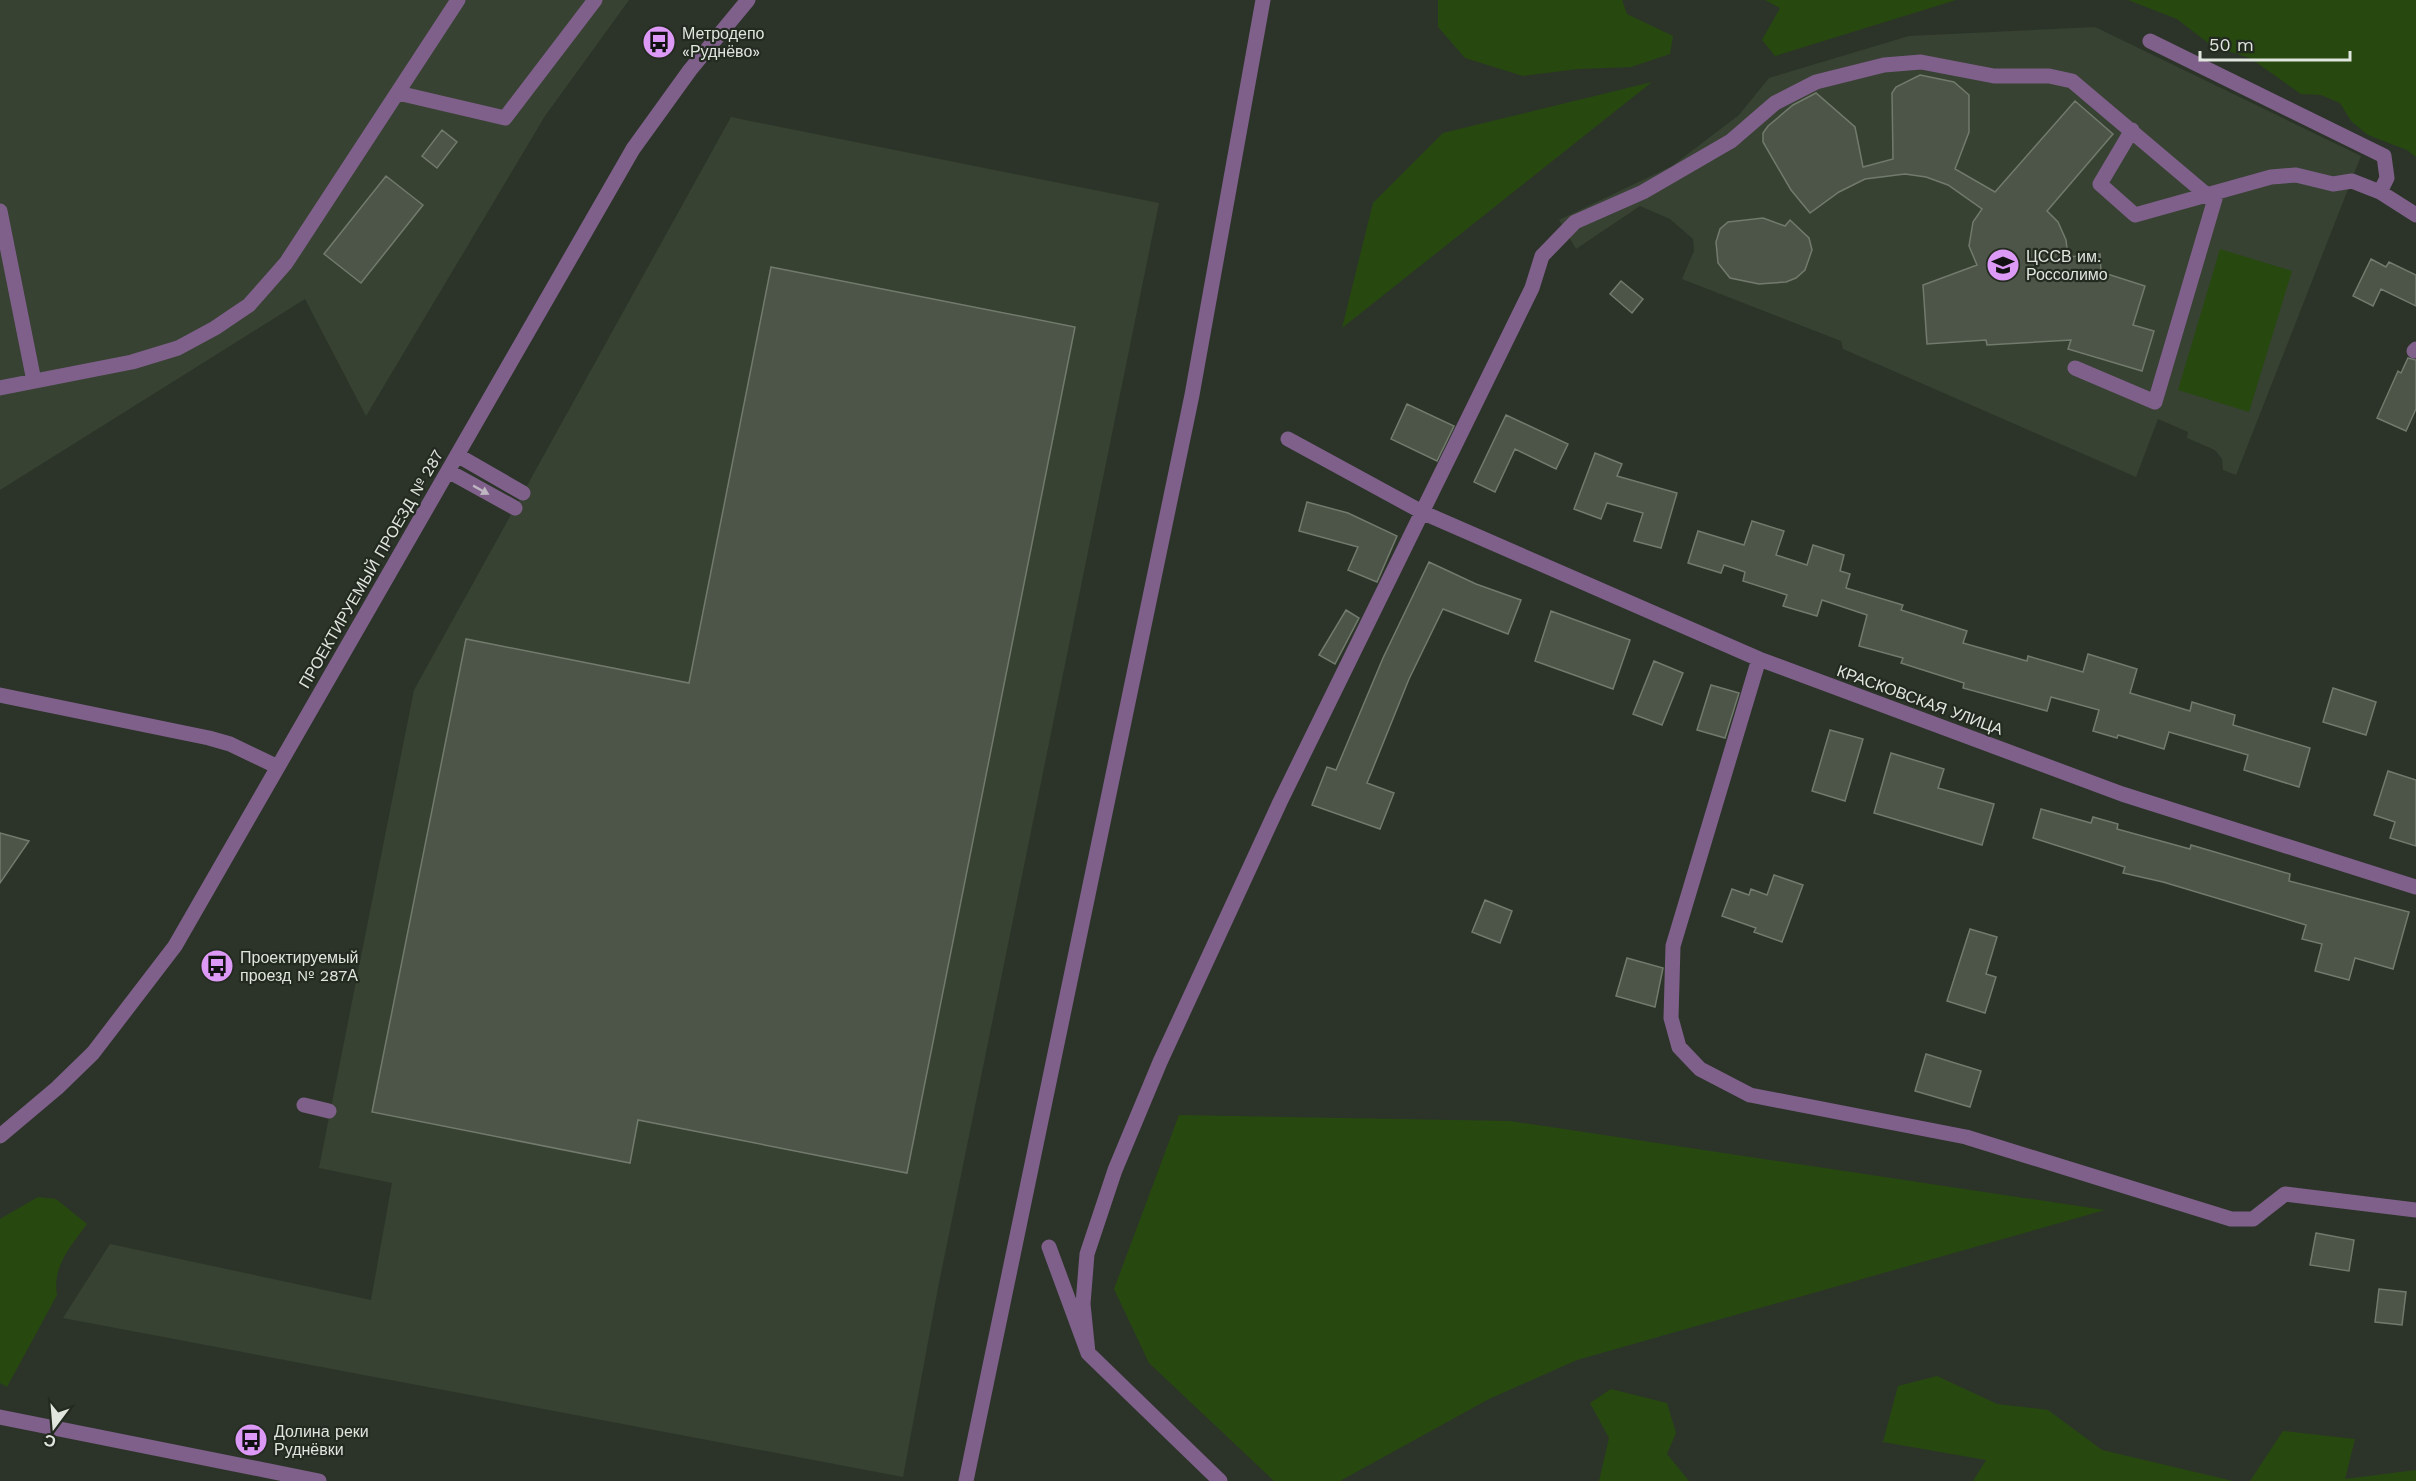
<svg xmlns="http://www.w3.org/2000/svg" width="2416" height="1481" viewBox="0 0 2416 1481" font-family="'Work Sans',sans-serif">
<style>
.built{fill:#374232}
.green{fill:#27490f}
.building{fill:#4d5549;stroke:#727a6d;stroke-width:1.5}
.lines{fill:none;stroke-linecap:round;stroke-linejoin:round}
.minor{stroke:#7f608b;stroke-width:15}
.oneway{fill:#beb6c1}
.labels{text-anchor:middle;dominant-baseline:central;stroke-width:4.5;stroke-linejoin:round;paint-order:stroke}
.poi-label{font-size:16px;fill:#e0e5de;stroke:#232a1f;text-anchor:start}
.street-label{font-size:16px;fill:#e0e5de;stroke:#232a1f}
</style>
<rect width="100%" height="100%" fill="#2c3429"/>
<path class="built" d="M0 0H629L545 116 366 416 305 299 0 490Z
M2095 27 2361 156 2236 475 2223 470 2222 459 2215 450 2187 438 2188 432 2158 419 2136 477 1843 349 1841 341 1682 279 1694 251 1693 239 1670 219 1640 206 1576 249 1559 220 1672 166 1739 115 1769 78 1909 36Z
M731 117 1159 203 938 1288 903 1477 63 1318 110 1244 371 1300 392 1183 319 1168 414 690Z"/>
<path class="green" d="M1438 0H1622L1627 14 1673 36 1670 54 1631 67 1578 69 1523 76 1465 58 1438 27Z
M1765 0H1956L1775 56 1762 40 1780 8Z
M2128 0H2416V157L2407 150 2368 135 2351 121 2340 103 2321 95 2301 94 2250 58 2212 46 2177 19Z
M1652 82 1342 328 1373 203 1443 133Z
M2220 249 2292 271 2249 412 2178 390Z
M1179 1115 1510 1121 2105 1210 1577 1360 1489 1399 1340 1481H1274L1149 1363 1114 1289Z
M38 1197 56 1199 87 1224C71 1246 52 1266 57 1295L7 1387 0 1383V1219Z
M1937 1376 1997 1404 2048 1410 2102 1450 2233 1481H1973L1986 1460 1883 1442 1898 1386Z
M1611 1389 1667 1403 1676 1433 1667 1454 1689 1481H1599L1609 1438 1590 1403Z
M2283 1431 2355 1439 2345 1479 2416 1470V1481H2250Z"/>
<path class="building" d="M1920 75 1954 82 1969 95V132L1955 169 1995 192 2075 101 2113 134 2047 211 2058 222 2066 240 2068 257 2100 254 2101 272 2145 286 2133 325 2154 331 2142 371 2068 349 2071 340 1987 345 1986 340 1927 344 1923 285 1977 265 1969 246 1973 222 1982 209 1948 185 1926 177 1905 174 1865 179 1839 192 1810 213 1791 190 1763 142V133L1768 126 1793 105 1816 93 1855 127 1863 167 1893 159 1892 93 1896 87Z
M442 130 457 142 437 168 422 156Z
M386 176 423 205 361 283 324 254Z
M1763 218 1785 226 1790 220 1809 238 1812 250 1805 270 1796 278 1786 282 1759 284 1730 278 1718 263 1716 242 1720 229 1728 222Z
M2371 259 2386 267 2389 262 2416 275V306L2381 289 2373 306 2353 296Z
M771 267 1075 327 907 1173 638 1120 630 1163 372 1112 466 639 689 683Z
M1621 281 1643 299 1632 313 1610 294Z
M2408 358 2416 360V409L2406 431 2377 418 2398 371 2401 373Z
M1407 404 1454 426 1437 461 1391 439Z
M1506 415 1568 444 1556 469 1515 449 1495 492 1474 482Z
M1595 453 1622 464 1617 476 1677 493 1661 548 1634 541 1643 513 1607 503 1601 519 1574 509Z
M1307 502 1348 513 1397 536 1377 582 1348 570 1358 547 1299 531Z
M1752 521 1784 531 1776 555 1807 565 1813 545 1844 555 1840 571 1850 574 1846 588 1903 605 1901 610 1967 631 1963 643 2027 661 2028 656 2083 672 2088 654 2137 669 2130 693 2190 711 2192 702 2235 715 2233 725 2310 748 2299 787 2244 770 2248 755 2169 732 2164 749 2118 735 2117 738 2093 731 2099 710 2051 697 2047 711 1963 688 1964 683 1901 663 1903 658 1859 646 1867 615 1822 600 1817 616 1783 606 1787 595 1743 581 1745 572 1724 565 1721 573 1688 563 1698 531 1744 545Z
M1429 562 1476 584 1521 600 1508 634 1443 609 1409 679 1367 783 1394 793 1380 829 1312 805 1327 767 1336 770 1383 658Z
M1346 610 1359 618 1335 664 1319 655Z
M1551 611 1630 640 1613 689 1535 661Z
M1654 661 1683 673 1662 725 1633 714Z
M1711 685 1739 693 1725 738 1697 730Z
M2333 688 2376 702 2366 735 2323 722Z
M1830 730 1863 739 1845 801 1812 791Z
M1891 753 1944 769 1938 788 1994 804 1982 845 1874 813Z
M2388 771 2416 780V846L2390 838 2395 822 2374 815Z
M2041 809 2091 823 2093 817 2118 824 2117 829 2190 849 2191 845 2290 874 2289 881 2409 912 2393 969 2355 958 2349 980 2315 971 2322 944 2302 939 2306 925 2163 882 2123 873 2125 867 2033 838Z
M0 833 29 841 0 883Z
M1774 875 1803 885 1782 942 1754 932 1756 928 1722 916 1732 889 1749 895 1751 889 1767 895Z
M1485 900 1512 911 1500 943 1472 932Z
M1970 929 1997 937 1986 974 1996 977 1985 1013 1947 1001Z
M1627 958 1663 968 1655 1007 1616 996Z
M1926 1054 1981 1071 1970 1107 1915 1091Z
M2316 1233 2354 1240 2349 1271 2310 1265Z
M2379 1289 2406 1292 2402 1325 2375 1322Z"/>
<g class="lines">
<path class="minor" d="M2150 41 2384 156 2387 178 2380 192
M398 93 505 118 595 0
M2132 130 2100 184 2135 215 2271 177 2296 175 2333 184 2352 181 2380 192 2416 215
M0 211 34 381
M2414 351 2416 349
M2075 368 2155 402 2217 192
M0 388 132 362 178 348 215 328 249 305 286 263 458 0
M1288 439 1424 513 1759 659 2122 794 2416 887
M457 455 523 493
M448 471 515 508
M1759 659 1673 946 1671 1018 1679 1047 1700 1069 1750 1095 1966 1137 2231 1219H2253L2285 1194 2416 1210
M0 695 209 738 230 744 278 767
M304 1105 329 1111
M0 1136 57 1088 93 1053 175 946 633 149 690 70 748 0
M1049 1247 1088 1353 1220 1481
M1088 1353 1083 1304 1087 1254 1115 1170 1160 1062 1280 802 1532 288 1542 256 1575 222 1643 192 1731 141 1775 103 1816 82 1884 65 1921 62 1994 76H2049L2072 81 2214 201
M0 1417 319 1481
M966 1481 1192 395 1263 0"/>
</g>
<defs><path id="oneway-solid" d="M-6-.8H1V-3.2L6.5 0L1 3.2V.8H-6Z" transform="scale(1.5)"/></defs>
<use class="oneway" href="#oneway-solid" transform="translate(481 490) rotate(29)"/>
<defs>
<g id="bus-disc" transform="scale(1.725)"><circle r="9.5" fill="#dc99f5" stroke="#232a1f"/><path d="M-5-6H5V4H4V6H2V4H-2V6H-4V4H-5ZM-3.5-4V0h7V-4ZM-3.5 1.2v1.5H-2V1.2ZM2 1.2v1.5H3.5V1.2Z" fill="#111"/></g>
<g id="school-disc" transform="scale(1.725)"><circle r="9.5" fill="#dc99f5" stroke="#232a1f"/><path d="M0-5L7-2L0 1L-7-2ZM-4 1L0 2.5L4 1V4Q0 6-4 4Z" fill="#111"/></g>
</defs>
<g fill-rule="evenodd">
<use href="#bus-disc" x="659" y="42"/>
<use href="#school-disc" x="2003" y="265"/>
<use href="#bus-disc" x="217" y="966"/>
<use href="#bus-disc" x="251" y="1440"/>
</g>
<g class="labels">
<g class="poi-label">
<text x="682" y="33">Метродепо<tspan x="682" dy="18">«Руднёво»</tspan></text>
<text x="2026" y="256">ЦССВ им.<tspan x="2026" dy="18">Россолимо</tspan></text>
<text x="240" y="957">Проектируемый<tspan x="240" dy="18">проезд № 287А</tspan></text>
<text x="274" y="1431">Долина реки<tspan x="274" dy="18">Руднёвки</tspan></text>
</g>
<g class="street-label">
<text transform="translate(371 569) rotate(-60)">ПРОЕКТИРУЕМЫЙ ПРОЕЗД № 287</text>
<text transform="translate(1920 700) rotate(20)">КРАСКОВСКАЯ УЛИЦА</text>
</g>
</g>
<g transform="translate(54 1427) rotate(196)" stroke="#232a1f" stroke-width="4.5" paint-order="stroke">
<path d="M0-4.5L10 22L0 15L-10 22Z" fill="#e0e5de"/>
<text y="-9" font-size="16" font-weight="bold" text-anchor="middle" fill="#e0e5de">С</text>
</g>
<path d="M2200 51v9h150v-9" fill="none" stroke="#e0e5de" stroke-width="3"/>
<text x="2209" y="51" font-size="18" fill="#e0e5de" stroke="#232a1f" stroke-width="4.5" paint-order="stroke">50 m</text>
</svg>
